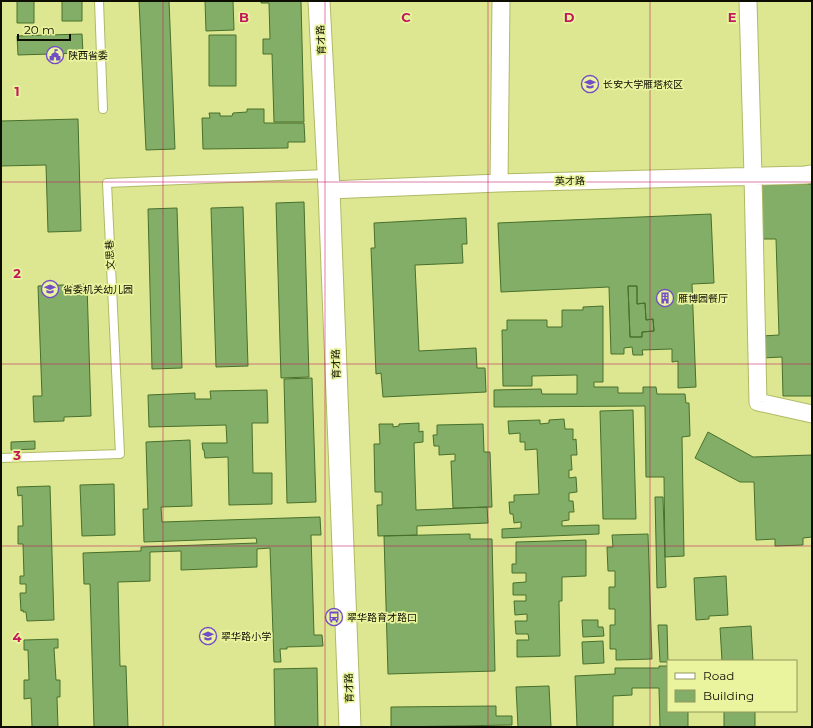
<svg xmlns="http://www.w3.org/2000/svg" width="813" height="728" viewBox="0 0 813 728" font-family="Montserrat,'Noto Sans SC',sans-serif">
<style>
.building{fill:#83ae67;stroke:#48702b;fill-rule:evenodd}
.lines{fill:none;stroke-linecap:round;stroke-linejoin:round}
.service-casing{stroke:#b1b966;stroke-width:10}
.minor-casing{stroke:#b1b966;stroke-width:19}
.tertiary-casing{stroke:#b1b966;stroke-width:23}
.service{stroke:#fff;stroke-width:8}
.minor{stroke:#fff;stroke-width:17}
.tertiary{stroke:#fff;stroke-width:21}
.grid{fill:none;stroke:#c2185b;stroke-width:1;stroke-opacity:0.55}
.labels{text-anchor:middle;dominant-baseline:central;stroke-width:3.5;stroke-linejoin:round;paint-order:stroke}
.street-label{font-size:10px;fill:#0d0e00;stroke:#eaf49e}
.poi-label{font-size:10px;fill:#0d0e00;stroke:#eaf49e;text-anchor:start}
.grid-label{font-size:13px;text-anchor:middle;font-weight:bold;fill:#c2185b;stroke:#eaf49e;stroke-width:3.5;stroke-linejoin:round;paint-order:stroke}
</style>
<rect width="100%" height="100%" fill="#dde791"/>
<path class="building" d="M17 1H34V23H17Z
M62 1H82V21H62Z
M139 1H169L175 149 146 150Z
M205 1H233L234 30 206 31Z
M261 1H301L304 122H274L272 54H263V39H270L269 3H261Z
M82 34 83 53 18 55 17 36Z
M209 35H236V86H209Z
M247 109H264V123H304L305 142H288V148L203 149 202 118H210L209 113H220V116H232L233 113 247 112Z
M78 119 81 231 48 232 46 165 1 166V121Z
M812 184V396H783L782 357 762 358V336L779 335 776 239H761L759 185Z
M304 202 309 377 281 378 276 203Z
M243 207 248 366 216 367 211 208Z
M177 208 182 368 152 369 148 209Z
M711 214 714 283 692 284 696 387 678 388V361L672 362V349L642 350 643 355H633L632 347 624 348V354H611L609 287 501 292 498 223ZM628 286H637V304L645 303 646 320 653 319 654 331 642 332V337H630Z
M466 218 467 244H462L463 263 415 265 419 351 476 348 477 368H485L486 392 383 397 381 373 376 374 371 248H375L374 223Z
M87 284 91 416 64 417V421L34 422 33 396H42L38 286Z
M628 286H637V304L645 303 646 320 653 319 654 331 642 332V337H630Z
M603 306V382H594V387H618V393H643V387H656L657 394H685L686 403H689L690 436 682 437 684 556 665 557 664 477H646L645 406 494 407V390L541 389 542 394H577V375L532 376V386H503L502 330H507V320H547V327H562V310H583V307Z
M312 378 316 502 287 503 284 379Z
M267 390 268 423H252L253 473H272V504L229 505 228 457 205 458 204 450H203L202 443H227L226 425 149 427 148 395 195 393V399H211L210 391Z
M633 410 636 519H603L600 411Z
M564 419 565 429H573V440L576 439 577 455H571L572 470H569V478L576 477 577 492 569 493V501H573L574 512H569V520L562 521V526L599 525V534L502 538V529L521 528V522L514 523 513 514H510L509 502H514V495L539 494 537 449 525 450V442H520V433L509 434 508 421 540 420V424L549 423V420Z
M419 423V432L423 431V442L414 443 416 510 487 507 488 523 417 526V535L378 536 377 505H382V492H375L374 444H380L379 424H393V427L399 426V424Z
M483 424 484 452H490L492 507 453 508 451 461H455V454L439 455V446H434L433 435H437V425Z
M708 432 753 457 812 455V537L803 538V545L775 546V539L756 540 754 482H740L695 458Z
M190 440 192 506 161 507 162 522 320 517 321 535H311L314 635H322L323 646 287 647V649H280L281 662H274L270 548 257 549V567L181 570V551L150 552V581L118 582 120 666H126L128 727H94L90 584H84L83 553 141 551V547L257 543 256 538 144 542 143 509H148L146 442Z
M35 441V449L11 450V442Z
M114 484 115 535 82 536 80 485Z
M50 486 54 620 27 621 26 612H23V610L21 611 20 593H26V584H20V576H24L23 544H18V526H23L22 495 18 496 17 487Z
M655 497H663L666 587 657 588Z
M470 534V539H492L495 671 388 674 384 536Z
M648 534 652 659 616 660V649H610V625H615V609H609V587H615V571H608L607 547H613L612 535Z
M586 540V576L562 577V601H559L560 656 517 657V640H529L528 634H516L515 621H527V614L515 615 514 601H526V595H513V583L526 582V573H512V564H516V542Z
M726 576 728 615 709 616V619L696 620 694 578Z
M582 620H598V627H603L604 636 583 637Z
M658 625H667L668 662H660Z
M751 626 753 661H722L720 628Z
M58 639V648H54L56 680H60V697H57L58 727H32L31 698 24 699V680H29L28 650H24V640Z
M603 641 604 663 583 664 582 642Z
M659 666H668V711H688V727H660L659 688H632V695L613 696V727H577L575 676 615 674V668H659Z
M317 668 318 727H275L274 669Z
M549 686 551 727H518L516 687Z
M496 706V716H512V725L391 727V707Z
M724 711H755V727H724Z"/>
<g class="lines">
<g class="service-casing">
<path id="service" d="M99 1 103 109
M1 458 120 454 107 183 327 174"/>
</g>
<g class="minor-casing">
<path id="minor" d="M748 1 753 176 758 402 812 414
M499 183 501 1
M329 190 499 183 805 175 812 174"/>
</g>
<g class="tertiary-casing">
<path id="tertiary" d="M319 1 329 190 350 727"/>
</g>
<use href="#service" class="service"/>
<use href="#minor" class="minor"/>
<use href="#tertiary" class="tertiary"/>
</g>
<path class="grid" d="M163 1V727M325 1V727M488 1V727M650 1V727M1 182H812M1 364H812M1 546H812"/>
<defs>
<g id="civic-ring" transform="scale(0.9)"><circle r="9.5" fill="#eaf49e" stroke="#734dc6" stroke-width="1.5"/><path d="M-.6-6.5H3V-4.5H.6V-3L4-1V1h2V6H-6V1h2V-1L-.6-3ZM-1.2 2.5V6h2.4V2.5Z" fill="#734dc6"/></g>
<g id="university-ring" transform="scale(0.9)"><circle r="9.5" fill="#eaf49e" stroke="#734dc6" stroke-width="1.5"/><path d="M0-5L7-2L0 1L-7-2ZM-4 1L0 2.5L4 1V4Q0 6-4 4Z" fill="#734dc6"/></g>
<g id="school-ring" transform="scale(0.9)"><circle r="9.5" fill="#eaf49e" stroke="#734dc6" stroke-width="1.5"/><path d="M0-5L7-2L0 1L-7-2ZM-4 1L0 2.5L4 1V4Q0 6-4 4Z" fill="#734dc6"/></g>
<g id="building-ring" transform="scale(0.9)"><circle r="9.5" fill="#eaf49e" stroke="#734dc6" stroke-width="1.5"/><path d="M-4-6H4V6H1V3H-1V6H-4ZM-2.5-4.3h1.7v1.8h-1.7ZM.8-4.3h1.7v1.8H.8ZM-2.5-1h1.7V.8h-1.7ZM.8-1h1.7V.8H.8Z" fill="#734dc6"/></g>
<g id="bus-ring" transform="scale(0.9)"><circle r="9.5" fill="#eaf49e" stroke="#734dc6" stroke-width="1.5"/><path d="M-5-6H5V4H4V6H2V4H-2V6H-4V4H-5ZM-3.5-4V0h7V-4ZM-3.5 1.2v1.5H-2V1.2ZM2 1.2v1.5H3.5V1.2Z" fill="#734dc6"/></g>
</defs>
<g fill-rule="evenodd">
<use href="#civic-ring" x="55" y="55"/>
<use href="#university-ring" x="590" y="84"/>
<use href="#school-ring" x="50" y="289"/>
<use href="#building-ring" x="665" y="298"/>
<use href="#bus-ring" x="334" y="617"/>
<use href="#school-ring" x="208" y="636"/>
</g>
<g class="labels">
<g class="street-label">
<text transform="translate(321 40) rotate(-93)">育才路</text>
<text transform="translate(570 181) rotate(-1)">英才路</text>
<text transform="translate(110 255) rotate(-93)">文思巷</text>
<text transform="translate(336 364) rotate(-92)">育才路</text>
<text transform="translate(349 688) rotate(-92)">育才路</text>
</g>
<g class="poi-label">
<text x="68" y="55">陕西省委</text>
<text x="603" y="84">长安大学雁塔校区</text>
<text x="63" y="289">省委机关幼儿园</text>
<text x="678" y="298">雁博园餐厅</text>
<text x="347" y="617">翠华路育才路口</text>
<text x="221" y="636">翠华路小学</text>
</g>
</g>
<g class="grid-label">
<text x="244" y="22">B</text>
<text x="406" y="22">C</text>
<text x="569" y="22">D</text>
<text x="732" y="22">E</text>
<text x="17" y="96">1</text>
<text x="17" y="278">2</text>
<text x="17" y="460">3</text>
<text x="17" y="642">4</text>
</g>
<rect width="813" height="728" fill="none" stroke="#0d0e00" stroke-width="4"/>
<rect x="667" y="660" width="130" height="52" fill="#eaf49e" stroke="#92985f"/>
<rect x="675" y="673" width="20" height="6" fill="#ffffff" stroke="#92985f"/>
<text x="703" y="680" font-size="12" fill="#0d0e00">Road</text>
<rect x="675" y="690" width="20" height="12" fill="#83ae67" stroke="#92985f"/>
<text x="703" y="700" font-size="12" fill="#0d0e00">Building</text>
<path d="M18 34v6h52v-6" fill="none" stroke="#0d0e00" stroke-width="2"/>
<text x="24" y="34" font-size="12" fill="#0d0e00" stroke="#eaf49e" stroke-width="3" paint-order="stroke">20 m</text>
</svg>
